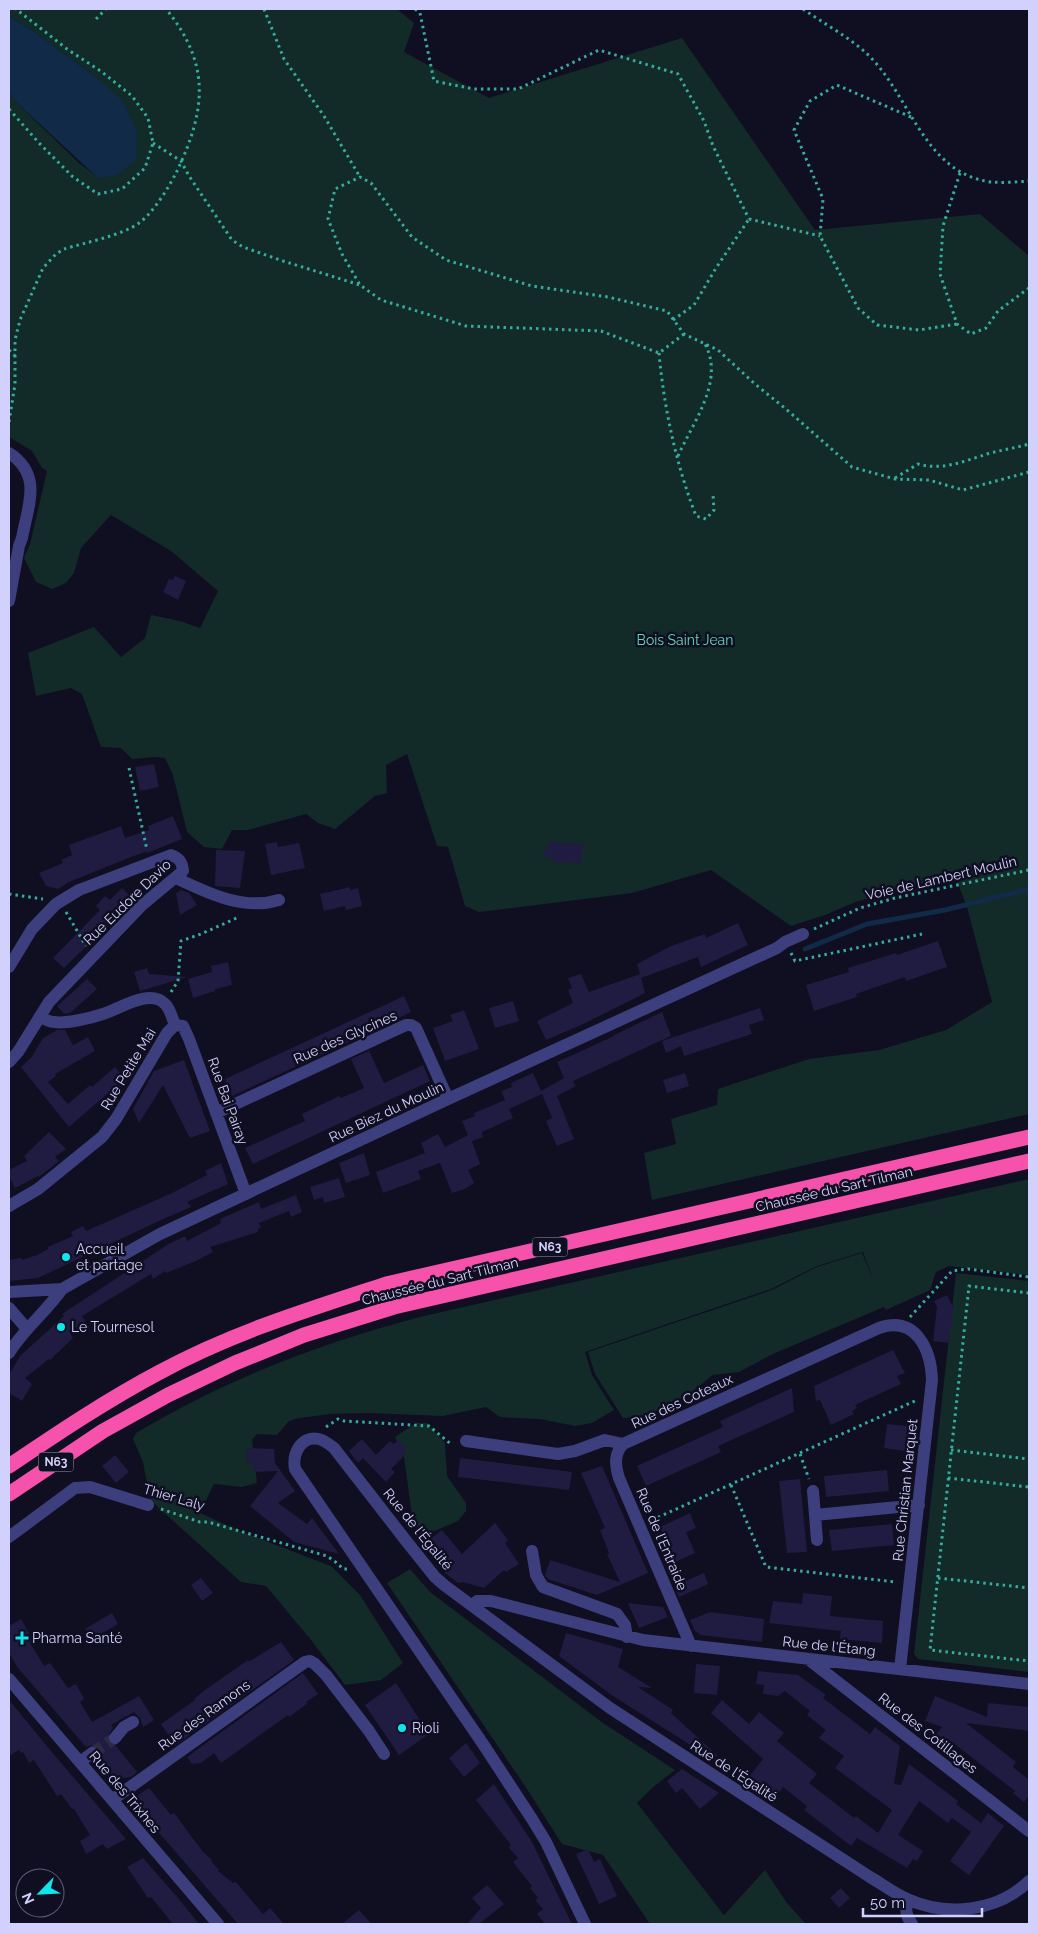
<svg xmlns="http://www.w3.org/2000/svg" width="1038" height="1933" viewBox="0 0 1038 1933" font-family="Raleway,sans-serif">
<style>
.green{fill:#122a28}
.water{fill:#112a47}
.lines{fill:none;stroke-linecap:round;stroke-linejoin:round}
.stream{stroke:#112a47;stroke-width:5}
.building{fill:#201b41}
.minor-tunnel{stroke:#2d2b42;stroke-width:12;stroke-dasharray:12 6;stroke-linecap:butt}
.path{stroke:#35ad9d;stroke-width:3;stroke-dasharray:2.5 4;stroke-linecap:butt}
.minor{stroke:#3c3e7d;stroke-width:12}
.highway{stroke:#f652ac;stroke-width:15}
.poi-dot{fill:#0de6ed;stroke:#100e21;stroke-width:2}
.labels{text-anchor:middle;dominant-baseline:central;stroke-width:5;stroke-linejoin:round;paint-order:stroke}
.shield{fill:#100e21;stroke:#9896bb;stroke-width:1}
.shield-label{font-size:12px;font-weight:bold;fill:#d2d1fd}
.park-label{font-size:14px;fill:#61d8b2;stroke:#100e21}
.street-label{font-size:14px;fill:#d2d1fd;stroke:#100e21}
.poi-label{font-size:14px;fill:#d2d1fd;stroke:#100e21;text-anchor:start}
</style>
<rect width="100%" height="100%" fill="#100e21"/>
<path class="green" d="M9 9H397L414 23 404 52 489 98 682 38 815 230 980 214 1029 256V1114L652 1200 644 1153 676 1144 671 1119 717 1105 718 1089 809 1059 879 1050 946 1030 992 1002 967 907 954 873 904 889 858 901 825 915 791 926 711 870 632 893 479 912 465 906 448 847 437 846 407 754 386 765 387 793 375 796 335 829 318 823 306 814 248 830H232L222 849 204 847 187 832 173 775 165 758 155 757 132 759 121 748 101 747 82 694 71 688 36 696 28 653 94 627 121 657 145 638 151 615 180 621 200 628 218 591 171 551 111 515 81 548 74 573 66 583 52 589 36 582 24 558 30 544 47 471 42 468 32 451 9 437V92L16 102 79 163 99 178 94 76 35 32 9 16Z
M1029 1179V1275L949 1266 936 1272 930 1290 886 1310 884 1307 775 1353 739 1372 713 1375 689 1394 645 1417 623 1418 595 1374 588 1352 772 1290 817 1267 862 1253 873 1279 863 1252 817 1266 771 1289 585 1352 592 1375 614 1410 592 1423 575 1426 540 1419 500 1417 486 1407 443 1416 368 1413 330 1414 299 1418 289 1421 277 1435 257 1434 252 1440 257 1483 242 1487 214 1484 200 1513 242 1532 331 1566 360 1595 403 1663 381 1680 345 1685 311 1640 266 1586 241 1582 150 1500 143 1462 133 1439 136 1433C226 1379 323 1342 424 1316Z
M956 1273 1029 1281V1672L918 1659 914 1654Z
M416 1423H427L445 1443 447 1476 466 1503V1511L458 1521 425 1535 413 1523 404 1457 395 1437Z
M410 1569 430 1592 603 1723 675 1770 652 1788 637 1803 724 1915 765 1870 787 1903 806 1924H650L603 1855 562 1844 525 1786 387 1583Z"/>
<path class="water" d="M9 16 35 32 94 76 123 101 137 132 136 160 116 175 98 178 16 102 9 92Z"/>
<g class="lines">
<path class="stream" d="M805 949 867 924 945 910 1029 889"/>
</g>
<path class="building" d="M175 576 186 581 178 600 163 592 169 579 173 580Z
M154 764 159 787 140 791 135 767Z
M173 816 182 839 145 854 148 851 131 857 69 882 58 889 46 886 39 873 63 863 61 860 72 855 69 845 121 826 125 838 149 830 148 826Z
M277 842 278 847 299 843 305 868 271 875 265 844Z
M550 842 583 844 582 863 557 862 543 855Z
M216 850 245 851 240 888 215 886Z
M350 887V890L358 888 362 906 346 910 345 906 324 911 320 894Z
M122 888 132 898 114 919 64 968 53 958 100 910 96 906 105 896 110 900Z
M181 890 189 893 197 905 180 915 176 893Z
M738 923 748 945 701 967 698 957 641 978 645 993 581 1025 546 1040 537 1021 573 1003 568 990 572 988 568 978 581 974 589 992 640 974 637 964 671 946 705 934 706 938Z
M938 941 947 967 906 981 905 977 856 994 857 997 814 1011 806 985 849 972 848 968 896 953 897 955Z
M228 962 232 985 215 989V991L193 998 188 979 212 972 211 966Z
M147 968 149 974 187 977 140 991 134 972Z
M87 979 97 989 70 1013 64 1014 57 1006Z
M404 996 411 1012 362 1036 232 1096 225 1079Z
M513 1001 519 1021 495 1028 489 1008Z
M760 1008 764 1020 749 1025 752 1034 684 1056 681 1046 666 1053 662 1041Z
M464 1010 479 1049 445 1061 433 1028 453 1021 450 1015Z
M662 1012 671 1036 573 1081 576 1086 557 1096 574 1139 557 1146 546 1121 552 1118 542 1094 509 1109 513 1118 482 1132 483 1137 472 1141 480 1164 468 1170 474 1183 465 1189 452 1193 440 1163 418 1171 421 1179 383 1193 376 1172 425 1153 421 1143 438 1134 445 1147 468 1135 462 1121 475 1116 474 1113 505 1100 501 1091 512 1087 511 1083 533 1073 541 1091 564 1078 557 1062 614 1036V1035Z
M57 1030H65L73 1045 88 1037 95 1051 55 1074 56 1076 48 1082 68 1104 90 1085 92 1087 115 1067 127 1081 110 1096 108 1093 69 1127 21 1067 31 1058 43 1038Z
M369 1051 384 1083 423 1065 430 1081 253 1164 245 1148 305 1121 302 1114 339 1096 341 1098 364 1088 351 1059Z
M184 1060 210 1131 190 1138 163 1085 139 1123 133 1109 154 1071Z
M685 1073 689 1086 667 1093 663 1080Z
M49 1132 66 1149 55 1157 59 1161 39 1177 38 1176 15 1188 9 1176V1170L27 1161 24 1156Z
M364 1153 370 1175 346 1183 339 1163Z
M221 1163 228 1184 187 1202 191 1207 161 1220 38 1278 9 1281V1260L21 1258 22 1260 37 1255 48 1249V1247L73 1236 71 1232 83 1226 86 1231 172 1193 207 1175 205 1171Z
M339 1178 345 1197 324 1203 323 1197 314 1200 310 1187Z
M296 1195 302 1212 291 1217 289 1211 259 1223 261 1228 258 1229V1232L210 1247 213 1252 196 1261 166 1273 165 1271 153 1279 151 1274 82 1316 87 1324 71 1335 73 1338 50 1360 49 1359 25 1378 32 1384 22 1401 9 1393V1375L20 1356 64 1316 62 1314 167 1245 185 1236 187 1241 221 1223 220 1219 259 1202 261 1209Z
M947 1295 953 1307 949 1343 933 1341 937 1307 934 1301Z
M893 1350 905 1373 897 1376 901 1384 855 1405 857 1408 852 1411 854 1414 831 1425 820 1400 816 1401 814 1386Z
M792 1388 794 1412 718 1446 721 1452 646 1486 637 1466 723 1427 720 1421Z
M887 1424 908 1426 905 1451 884 1448Z
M362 1439 376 1455 390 1441 394 1444 398 1440 407 1449 403 1453 405 1455 391 1469 395 1472 386 1482 363 1458 358 1463 349 1451Z
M247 1448 274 1449 275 1463 295 1491 278 1503 307 1524 312 1518 339 1554 294 1542 250 1506 278 1471 254 1472 253 1463 247 1464Z
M115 1455 129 1472 116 1483 102 1466Z
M460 1458 572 1472 569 1490 458 1477Z
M602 1466 648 1573 597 1595 548 1579 545 1575 550 1560 620 1582 607 1554 609 1553 600 1530 605 1528 581 1473Z
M887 1470 889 1491 826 1497 824 1476Z
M800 1479 807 1552 787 1553 779 1481Z
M690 1513 696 1528 686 1532 695 1553 675 1562 660 1527Z
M495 1523 508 1540 505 1543 519 1564 506 1572 504 1570 484 1588 463 1582 458 1583 445 1573 424 1544 442 1530 462 1554Z
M892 1524 894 1545 832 1551 829 1530Z
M704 1573 708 1584 679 1597 674 1586Z
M201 1578 213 1593 202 1601 191 1585Z
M803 1593 832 1596 830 1616 883 1621 882 1643 840 1639 841 1631 769 1623 773 1601 802 1604Z
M628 1603 663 1607 668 1617 639 1628Z
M710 1612 764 1619 762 1642 701 1635 695 1631 690 1620Z
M112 1613 118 1624 91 1640 85 1629Z
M21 1619 34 1642 31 1644 44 1666 50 1663 68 1688 76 1684 84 1699 80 1702 92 1722 139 1696 154 1720 143 1727 140 1718 134 1712 111 1725 113 1728 107 1737 110 1744 116 1746 137 1772 131 1777 117 1779 113 1778 97 1760 100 1753 98 1748 92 1745 86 1747 18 1668 9 1653V1626Z
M566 1633 623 1649 618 1667 652 1688 638 1687 673 1710 671 1713 717 1755 714 1760 613 1696 559 1656Z
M281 1642 294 1660 177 1744 175 1741 173 1742 161 1724 195 1700 194 1699 205 1690 248 1660 250 1661Z
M696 1664 720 1666 717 1695 694 1693Z
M758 1671 798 1675 826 1695 823 1698 870 1734 875 1727 900 1746 894 1784 901 1785 909 1764 958 1801 956 1804 981 1823 988 1813 1004 1826 969 1875 950 1861 971 1832 952 1818 948 1823 919 1801 898 1835 923 1851 917 1861 913 1859 907 1868 857 1838 851 1846 804 1810 807 1806 783 1787 773 1800 745 1782 763 1759 711 1713 722 1700 749 1724 759 1712 784 1733 777 1741 817 1774 809 1783 854 1818 856 1816 878 1833 892 1810 835 1768 844 1756 819 1738 826 1730 807 1715 810 1711 785 1691 778 1696 763 1694 764 1685 756 1684Z
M303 1673 318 1694 306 1702 307 1704 289 1717 288 1715 221 1763 214 1753 201 1763 192 1764 187 1757Z
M396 1683 429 1734 399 1755 365 1705Z
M935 1696 987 1717 988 1703 1029 1707V1731L966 1723 1016 1762 1013 1767 1029 1780V1795L1024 1802 1013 1793 1015 1791 952 1742 945 1751 932 1740 942 1727 925 1721Z
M9 1700 51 1751 126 1839 107 1849 103 1844 86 1854 80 1841 90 1835 74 1809H72L61 1794 57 1796 34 1760 29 1763 23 1752 21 1753 19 1750 9 1756Z
M466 1743 480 1763 464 1777 449 1758Z
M682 1769 719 1793 700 1809 682 1788 676 1793 667 1781Z
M494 1784 532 1842 572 1924H545L537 1914 543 1909 535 1900 538 1898 530 1888 532 1886 513 1862 518 1858 509 1848 511 1845 476 1800Z
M149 1788 171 1815 174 1813 203 1852 212 1860 211 1861 219 1870 218 1871 233 1883 236 1882 263 1914 270 1908 284 1924H238L135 1805V1797Z
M588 1849 594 1862 600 1859 617 1896 599 1904 576 1854Z
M143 1858 178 1898 199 1924H173L151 1897 148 1898 127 1867Z
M487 1885 504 1904 479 1924H467L481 1908 472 1898Z
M841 1888 850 1898 839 1908 830 1898Z
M359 1910 372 1924H342Z"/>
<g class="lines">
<path class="minor-tunnel" d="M92 1753 115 1738"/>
<path class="path" d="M264 9 284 59 324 116 360 177
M415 9 420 13 434 81 474 89H518L599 50 678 74 704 121 713 146 749 219
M803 9C823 23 847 36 865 52 910 92 922 173 991 182 1003 183 1017 182 1029 181
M96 19 106 9
M9 109 39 143 73 177 98 194 122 189 145 168 153 143 148 118 132 96 102 72 67 49 16 9
M911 117 837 85 810 101 794 130 823 199 820 236 858 308 877 325 919 330 957 324
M153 143 181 161 189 176 232 240 243 247 283 261 360 285
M960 173 943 226 940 274 957 324 971 334 986 328 998 311 1029 288
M749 219 820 236
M673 320 694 305 716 268 749 219
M684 334 659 353 601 331 466 326 381 300 360 285 342 254 328 219 335 189 360 177 371 183 412 237 446 260 532 286 608 297 667 311 684 334 718 350 755 384 786 409 852 467 895 479 929 480 963 490 1029 472
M9 350 15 356
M659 353C664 408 676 464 696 516L706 519 714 510 713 495
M9 422 15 384V340L20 320 43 268 56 254 64 249C84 243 123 235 139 223 154 212 169 187 177 171 206 110 211 64 166 9
M678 456C693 422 725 381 705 344
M895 478 918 464C942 471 965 461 987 454 1001 450 1015 448 1029 444
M129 768 147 850
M9 894 43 899
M66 912 86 946
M814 929 860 908 895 898 1029 870
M791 953 795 961 922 934
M171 992 178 981 181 941 201 934 239 917
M1029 1293 969 1286 930 1650 1029 1661
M910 1317 952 1271 968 1269 1029 1277
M326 1427 338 1419 344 1421 429 1426 452 1445
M951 1450 1029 1459
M800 1454 809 1479
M948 1478 1029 1487
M731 1485 766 1567 896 1582
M161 1509 200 1522H208L327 1556 337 1563 343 1569H349
M652 1520 917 1400
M938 1578 1029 1588"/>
<path class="minor" d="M9 453C43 475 28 505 22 538L19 546 9 601
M176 878C208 893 243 911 279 900
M9 967 32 929 56 904 79 890 171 855C179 858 182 861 183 871L141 906 49 1002 18 1052 9 1062
M40 1016C44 1019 49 1022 54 1022 66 1024 91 1018 103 1014 119 1009 150 988 165 1004 170 1008 172 1018 175 1025
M175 1025 183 1026 189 1039 246 1194
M216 1113 406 1025H411L416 1028 448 1099
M9 1206 38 1189 102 1137 116 1119 167 1033 175 1025
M9 1292 62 1289
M9 1308 27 1329
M9 1353C24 1329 46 1312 62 1289L160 1234 448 1099 777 948 785 942 803 934
M466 1441 558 1454 575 1451 605 1440 623 1444 879 1328C916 1315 931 1350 932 1380L900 1669
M623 1444C614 1454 615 1465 619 1478L691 1646
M813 1491 817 1540
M815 1515 919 1505
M9 1537 75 1488 90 1487 148 1505
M532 1551 536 1575 543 1587 617 1614 625 1625 627 1637
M473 1606 477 1601H491L643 1640 1029 1684
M808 1659 1029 1831
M9 1679 218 1924
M115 1738 124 1727 133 1722
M80 1762 92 1753
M112 1800 305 1662 310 1661 315 1664 326 1675 369 1731 384 1754
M907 1899C906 1909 905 1916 912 1924
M585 1924 546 1842 532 1819 483 1744 295 1469C292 1454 301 1435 319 1439 324 1440 330 1445 334 1448L407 1542 435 1577 444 1585 610 1708 870 1877C882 1884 894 1893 907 1899 947 1917 997 1912 1029 1881"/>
<path class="highway" d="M9 1466C58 1433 107 1400 160 1372 231 1333 310 1309 386 1284L1029 1137
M9 1494 103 1431 168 1395 235 1363 304 1335 394 1307 1029 1161"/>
</g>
<g class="poi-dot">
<circle cx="66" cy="1257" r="5"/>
<circle cx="61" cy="1327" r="5"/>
<path d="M19.5 1630.5h5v5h5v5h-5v5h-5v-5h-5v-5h5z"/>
<circle cx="402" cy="1728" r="5"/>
</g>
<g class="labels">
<g class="shield">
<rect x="532.5" y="1237.5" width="35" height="19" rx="4"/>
<rect x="38.5" y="1452.5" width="35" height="19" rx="4"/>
</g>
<g class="shield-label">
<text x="550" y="1247">N63</text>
<text x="56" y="1462">N63</text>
</g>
<g class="park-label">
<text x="685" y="640">Bois Saint Jean</text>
</g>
<g class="street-label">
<text transform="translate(941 878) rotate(-13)">Voie de Lambert Moulin</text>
<text transform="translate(127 902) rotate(-44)">Rue Eudore Davio</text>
<text transform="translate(345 1037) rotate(-24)">Rue des Glycines</text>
<text transform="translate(128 1069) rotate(-59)">Rue Petite Mai</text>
<text transform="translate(228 1101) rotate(70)">Rue Bai Pairay</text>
<text transform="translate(386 1112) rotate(-25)">Rue Biez du Moulin</text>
<text transform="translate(834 1189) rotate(-13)">Chaussée du Sart Tilman</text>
<text transform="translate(440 1281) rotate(-14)">Chaussée du Sart Tilman</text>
<text transform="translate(682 1401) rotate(-25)">Rue des Coteaux</text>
<text transform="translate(905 1490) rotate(-84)">Rue Christian Marquet</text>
<text transform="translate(174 1497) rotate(16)">Thier Laly</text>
<text transform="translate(418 1529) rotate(51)">Rue de l'Égalité</text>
<text transform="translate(662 1539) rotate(67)">Rue de l'Entraide</text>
<text transform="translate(829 1646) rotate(6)">Rue de l'Étang</text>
<text transform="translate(204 1715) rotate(-36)">Rue des Ramons</text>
<text transform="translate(928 1733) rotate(38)">Rue des Cotillages</text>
<text transform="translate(734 1771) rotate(33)">Rue de l'Égalité</text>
<text transform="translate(125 1792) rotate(50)">Rue des Trixhes</text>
</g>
<g class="poi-label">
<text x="76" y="1249">Accueil<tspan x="76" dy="16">et partage</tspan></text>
<text x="71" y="1327">Le Tournesol</text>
<text x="32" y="1638">Pharma Santé</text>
<text x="412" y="1728">Rioli</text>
</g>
</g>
<rect width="1038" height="1933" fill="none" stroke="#d2d1fd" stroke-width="20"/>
<g transform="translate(40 1893) rotate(246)"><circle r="24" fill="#100e21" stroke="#5e5c79"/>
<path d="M0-4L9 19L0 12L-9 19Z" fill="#0de6ed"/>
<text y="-8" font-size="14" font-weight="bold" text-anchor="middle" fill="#d2d1fd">N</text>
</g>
<path d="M863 1908v8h119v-8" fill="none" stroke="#d2d1fd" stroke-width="2.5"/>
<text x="870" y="1908" font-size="15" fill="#d2d1fd" stroke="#100e21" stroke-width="4" paint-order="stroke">50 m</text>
</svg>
